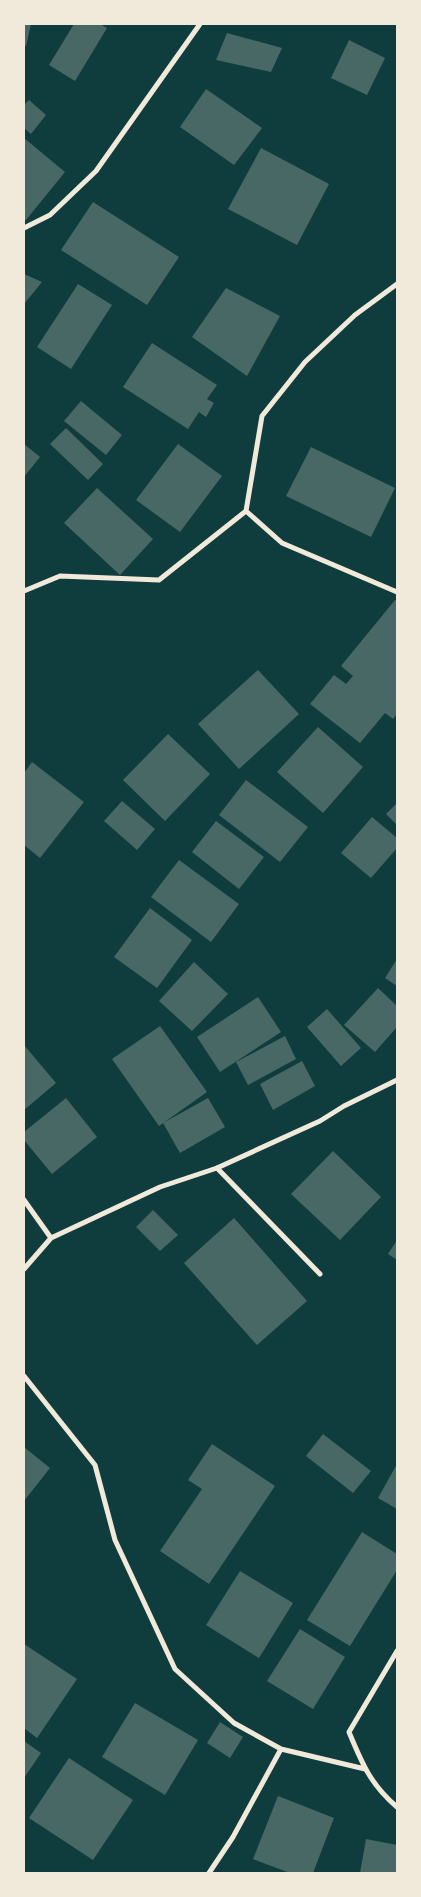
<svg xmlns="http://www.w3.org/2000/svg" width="421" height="1897" viewBox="0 0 421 1897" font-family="'Fira Sans Condensed',sans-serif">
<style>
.building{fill:#486865}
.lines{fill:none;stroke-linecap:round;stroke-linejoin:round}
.minor{stroke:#f1e9da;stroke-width:5}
</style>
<rect width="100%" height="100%" fill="#0f3d3e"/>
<path class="building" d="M24 24H31L26 46 24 45Z
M74 24H100L107 28 75 81 49 65Z
M227 33 282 48 271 72 216 60Z
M349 40 385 58 367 95 331 78Z
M206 89 262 128 234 165 180 127Z
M29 100 46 115 31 134 24 128V105Z
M24 138 65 172 26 220 24 219Z
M261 148 329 184 297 245 228 209Z
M93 202 179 257 147 305 61 250Z
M24 274 42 282 24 304Z
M78 284 112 305 71 369 37 347Z
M226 288 280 316 247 376 192 337Z
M152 343 217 385 207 399 214 403 206 417 199 412 188 429 123 387Z
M81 401 122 435 106 455 64 421Z
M66 428 103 464 88 480 50 444Z
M24 444 40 457 24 477Z
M178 444 222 476 180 532 136 500Z
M311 447 395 488 371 537 286 496Z
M97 488 153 539 120 575 64 523Z
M395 600 397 601V714L393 719 385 713 360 743 310 704 334 675 346 684 353 676 341 666Z
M258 670 299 714 239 769 198 724Z
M318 727 363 767 323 813 277 772Z
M168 734 210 774 165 821 123 780Z
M32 762 84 802 40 858 24 845V773Z
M246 780 308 827 280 862 219 815Z
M122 801 155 829 137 850 104 821Z
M397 803V825L386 814Z
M372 817 397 838V848L371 878 341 853Z
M216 821 264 857 239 889 192 852Z
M179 860 239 904 211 942 151 897Z
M150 908 192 940 157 988 114 957Z
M397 959V986L385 978Z
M194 962 228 994 192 1031 159 1001Z
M378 988 397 1006V1027L375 1052 344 1025Z
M258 997 281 1032 220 1072 197 1037Z
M327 1009 361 1048 341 1066 307 1027Z
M160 1026 207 1092 159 1126 112 1059Z
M285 1036 296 1059 248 1085 236 1062Z
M24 1045 56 1083 24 1110Z
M302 1061 315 1086 273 1110 260 1084Z
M66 1098 97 1137 52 1174 24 1140V1132Z
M208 1098 225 1127 180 1153 163 1123Z
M333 1151 381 1197 340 1240 291 1194Z
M153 1210 178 1235 160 1251 136 1227Z
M234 1218 307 1301 257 1345 184 1263Z
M397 1240V1260L388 1254Z
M323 1434 371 1471 353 1493 306 1456Z
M212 1444 275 1486 209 1584 160 1551 202 1489 188 1480Z
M24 1447 50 1468 24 1501Z
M397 1464V1509L378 1498Z
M362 1532 397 1554V1570L350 1646 307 1620Z
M240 1571 293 1603 259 1658 206 1625Z
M300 1629 345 1657 313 1709 267 1681Z
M24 1644 77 1679 37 1738 24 1728Z
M135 1703 198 1740 165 1795 102 1757Z
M220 1722 243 1737 230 1758 207 1743Z
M24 1741 41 1753 24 1778Z
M69 1758 133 1800 93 1860 29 1818Z
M278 1796 334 1818 313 1873H290L253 1859Z
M366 1839 397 1845V1873H360Z"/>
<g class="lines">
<path class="minor" d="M24 228 50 215 96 171 200 24
M397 284 355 315 305 362 262 416 246 511 282 543 397 592
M24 591 60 576 159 580 246 511
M217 1168 320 1274
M24 1200 51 1238
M24 1269 51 1238 160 1187 217 1168 320 1121 344 1106 397 1080
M24 1376 95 1465 115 1540 175 1669 234 1723 281 1749 365 1769
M397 1651 349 1732C362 1763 370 1784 397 1807
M209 1873 233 1837 281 1749"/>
</g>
<rect width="421" height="1897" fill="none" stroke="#f1e9da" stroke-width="50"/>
</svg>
